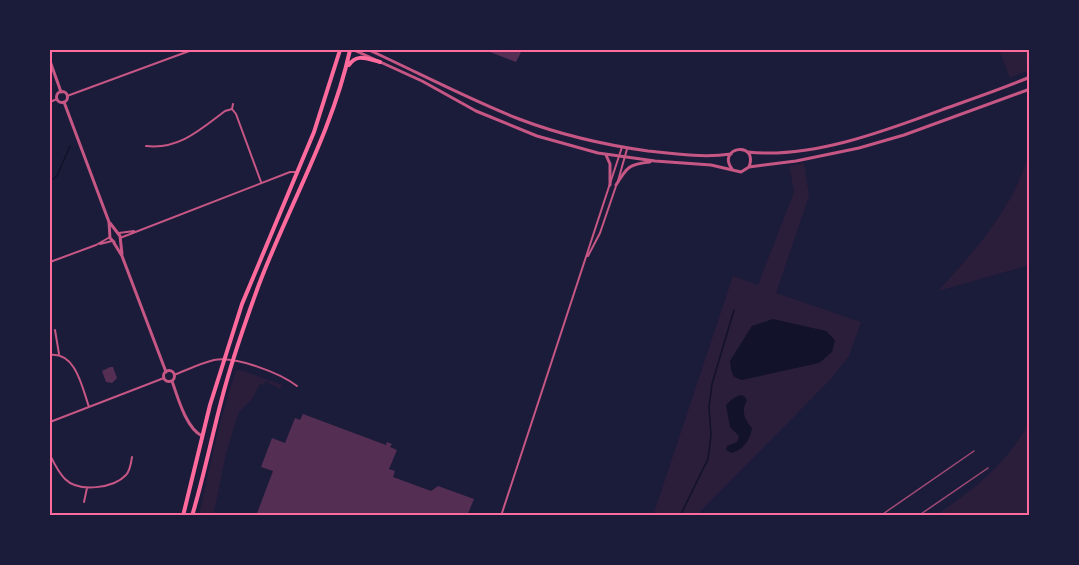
<svg xmlns="http://www.w3.org/2000/svg" width="1079" height="565" viewBox="0 0 1079 565" font-family="'Varela Round',sans-serif">
<style>
.green{fill:#2a1e3b}
.water{fill:#12122b}
.lines{fill:none;stroke-linecap:round;stroke-linejoin:round}
.stream{stroke:#12122b;stroke-width:1.5}
.building{fill:#542f53}
.minor{stroke:#c65784;stroke-width:2}
.tertiary{stroke:#c65784;stroke-width:3}
.trunk{stroke:#ff6b9d;stroke-width:4}
.rail{stroke:#a44b75;stroke-width:1.5}
.neatline{fill:none;stroke:#ff6b9d;stroke-width:2}
</style>
<rect width="100%" height="100%" fill="#1b1b3a"/>
<path class="green" d="M999 50H1029V70L1010 78Z
M1029 155V265L938 291C978 247 1010 212 1029 155Z
M804 163 809 196 776 293 861 322 849 356 831 379 697 515 653 516 733 276 758 285 794 192 789 166Z
M236 370 244 371 282 385 280 389 266 381 263 385 260 384 252 399 239 412 236 421 226 454 214 512 217 513V515H199L219 426Z
M1029 422V515H936C974 490 1008 463 1029 422Z"/>
<path class="water" d="M773 319 826 331 835 340 832 352 819 363 742 380 734 377 731 370 730 361 752 326Z
M740 395 744 396 747 400C741 411 744 419 752 428 750 440 744 449 732 453L726 450 727 446 737 442 739 436 730 427 726 405 732 399Z"/>
<g class="lines">
<path class="stream" d="M50 181 57 176 70 146
M680 516 708 459 711 435 709 407 712 384 734 310"/>
</g>
<path class="building" d="M485 50H522L516 62Z
M110 367H113L117 378 112 383 106 382 102 371Z
M303 414 386 445 387 442 392 444 390 447 397 450 389 469 395 471 393 477 431 491 438 486 474 499 467 516H256L273 471 261 467 272 438 285 443 295 418 300 420Z"/>
<g class="lines">
<path class="minor" d="M67 96 192 50
M50 102 57 99
M233 104 232 109 236 114 261 182
M146 146C179 150 201 129 225 111L232 109
M618 181 627 149
M119 233 134 231
M120 238 290 172H297
M100 244 112 241
M588 256 600 233 616 186
M50 262 96 245 110 237
M55 330 59 354
M50 355C76 352 82 387 89 407
M174 375C187 370 201 363 214 360 236 356 280 373 297 386
M50 422 164 378
M50 455C54 463 58 472 65 479 79 493 114 488 126 475 130 471 131 464 132 457
M84 502 87 488
M501 516 622 147"/>
<path class="tertiary" d="M354 50 422 81 476 111 537 136 598 153 655 161 711 165 741 172 749 167 796 161 859 148 904 135 1030 89
M369 50C419 73 468 99 519 119 561 135 605 145 648 151 675 154 704 158 731 154
M50 61 61 92
M56.5 97a5.5 5.5 0 1 1 11 0a5.5 5.5 0 1 1-11 0Z
M64 102 109 222 110 238 114 242
M748 152C811 159 885 131 944 109 972 99 1002 89 1030 77
M606 155 610 164V185
M732 169C716 147 759 140 749 167
M616 185C627 167 629 164 650 162
M110 223 120 236 122 254
M114 243 122 256 166 372
M163.5 376a5.5 5.5 0 1 1 11 0a5.5 5.5 0 1 1-11 0Z
M172 381C178 398 186 428 202 436"/>
<path class="trunk" d="M349 65C357 53 367 59 380 62
M183 516 210 405 242 304 314 132 340 50
M192 516C205 473 213 430 225 387 234 354 246 320 258 287 288 207 332 133 350 50"/>
<path class="rail" d="M880 516 974 451
M918 516 988 468"/>
</g>
<rect width="1079" height="565" fill="none" stroke="#1b1b3a" stroke-width="102"/>
<rect x="51" y="51" width="977" height="463" class="neatline"/>
</svg>
